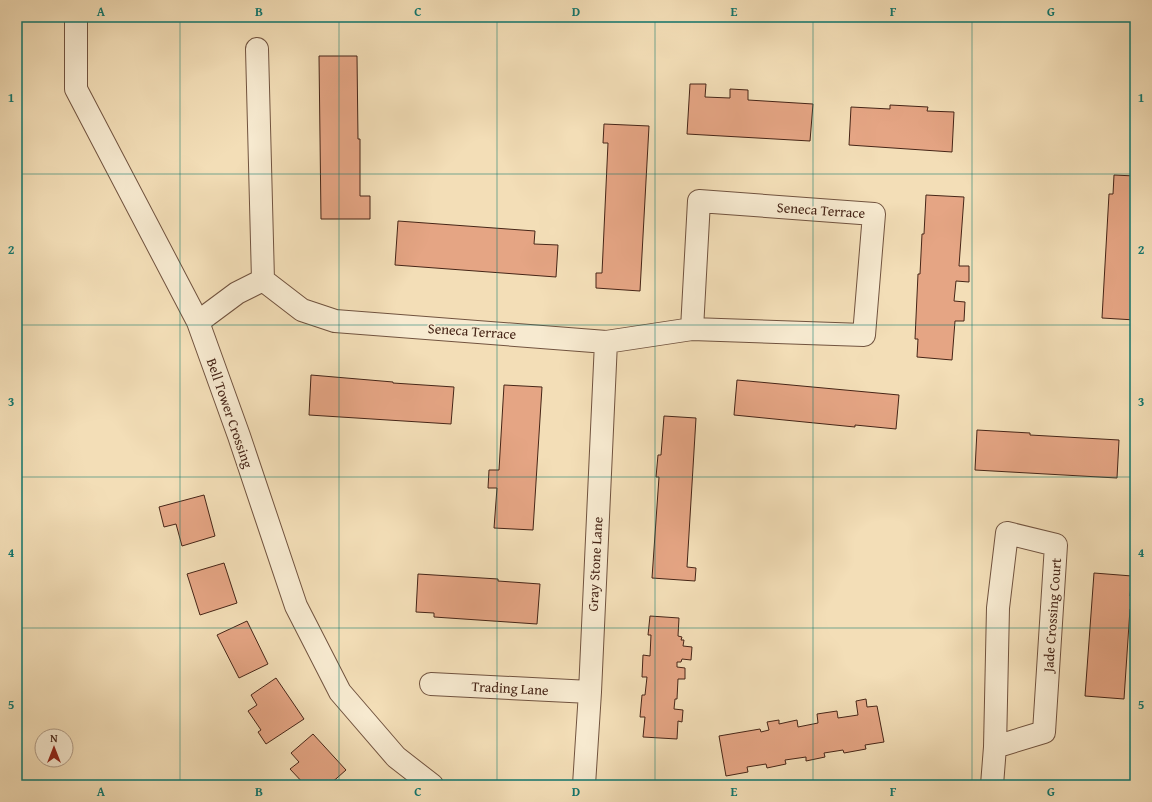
<svg xmlns="http://www.w3.org/2000/svg" width="1152" height="802" viewBox="0 0 1152 802" font-family="'Gentium Book Plus',serif">
<style>
.building{fill:#e5a584;stroke:#462517}
.lines{fill:none;stroke-linecap:round;stroke-linejoin:round}
.street-casing{stroke:#71533f;stroke-width:24}
.street{stroke:#f7ead0;stroke-width:22}
.grid{fill:none;stroke:#0f766e;stroke-width:1;stroke-opacity:0.55}
.labels{text-anchor:middle;dominant-baseline:central;stroke-width:3.5;stroke-linejoin:round;paint-order:stroke}
.street-label{font-size:14px;fill:#462517;stroke:#f7ead0}
.neatline{fill:none;stroke:#0f766e;stroke-width:1.5}
.grid-label{font-size:13px;text-anchor:middle;font-weight:bold;fill:#0f766e}
</style>
<rect width="100%" height="100%" fill="#f3deb7"/>
<filter id="stains"><feTurbulence type="fractalNoise" baseFrequency=".005" numOctaves="4"/><feColorMatrix values="0 0 0 0 .2 0 0 0 0 .09 0 0 0 0 .02 0 0 0 .5 -.17"/></filter>
<radialGradient id="worn" r=".72"><stop offset=".6" stop-color="#630" stop-opacity="0"/><stop offset="1" stop-color="#630" stop-opacity=".3"/></radialGradient>
<path class="building" d="M319 56H357L358 139H360V196H370V219H321Z
M690 84H706L705 97 730 98V89L748 90V100L813 104 810 141 687 134Z
M890 105 928 107 927 111 954 112 952 152 849 145 851 107 890 109Z
M604 124 649 126 640 291 596 288V273H602L608 143H603Z
M1114 175 1135 176V320L1102 318 1109 194H1113Z
M926 195 964 197 959 266H969V282L956 281 954 301 965 302 964 321H955L952 360 917 357 918 339H915L918 274H920L922 234H924Z
M398 221 535 231 534 244 558 245 556 277 395 265Z
M311 375 393 382V383L454 387 451 424 309 415Z
M737 380 899 395 896 429 855 425V427L734 415Z
M504 385 542 387 533 530 494 528 497 488H488L489 470H499Z
M664 416 696 418 687 567 696 568 695 581 652 578 659 477H656L658 455H661Z
M977 430 1030 433V435L1119 440 1117 478 975 470Z
M204 495 215 536 182 546 176 524 164 527 159 507Z
M224 563 237 603 200 615 187 574Z
M1094 573 1132 576 1130 596 1135 597V609H1130L1124 699 1085 696Z
M418 574 498 579V581L540 584 537 624 434 617V613L416 612Z
M650 616 679 618 678 636 682 637 681 640H684L683 646 692 647 691 660 682 659 681 662H677V667L685 668V679H678L677 699H675L674 709 683 710 682 722 678 721 677 739 643 737 645 717H640L642 695H645L647 677H642L643 655 650 656 651 635H648Z
M247 621 268 664 239 678 217 635Z
M276 678 304 719 266 744 258 732 261 730 248 711 257 705 251 695Z
M866 699 867 707 877 706 884 742 865 745 866 749 844 753 843 750 824 753 825 757 806 761V757L785 760 786 764 767 768 766 764 747 767 748 772 726 776 719 736 760 729 761 732 769 730 767 722 779 720V724L797 720 798 727 818 723 817 714 837 711 838 718 858 715 856 701Z
M313 734 346 770 329 785H305L290 769 299 762 291 753Z"/>
<g class="lines">
<g class="street-casing">
<path id="street" d="M76 17V89L198 322 239 436 296 606 340 692 396 757 432 785
M257 49 263 280
M699 201 874 214 864 335 692 329Z
M198 322 237 293 263 280 302 310 335 321 606 342 692 329
M1007 533 1056 545 1044 732 995 747 998 608Z
M431 684 590 692
M584 785 590 692 606 342
M992 785 995 747"/>
</g>
<use href="#street" class="street"/>
</g>
<path class="grid" d="M180 17V785M339 17V785M497 17V785M655 17V785M813 17V785M972 17V785M17 174H1135M17 325H1135M17 477H1135M17 628H1135"/>
<g class="labels">
<g class="street-label">
<text transform="translate(821 210) rotate(4)">Seneca Terrace</text>
<text transform="translate(472 331) rotate(4)">Seneca Terrace</text>
<text transform="translate(230 413) rotate(71)">Bell Tower Crossing</text>
<text transform="translate(595 564) rotate(-87)">Gray Stone Lane</text>
<text transform="translate(1052 615) rotate(-86)">Jade Crossing Court</text>
<text transform="translate(510 688) rotate(3)">Trading Lane</text>
</g>
</g>
<rect width="1152" height="802" fill="none" stroke="#f3deb7" stroke-width="44"/>
<g transform="translate(54 748)"><circle r="19" fill="#f7ead0" stroke="#b09b86"/>
<path d="M0-3L7 15L0 10L-7 15Z" fill="#8f2418"/>
<text y="-6" font-size="11" font-weight="bold" text-anchor="middle" fill="#462517">N</text>
</g>
<rect x="22" y="22" width="1108" height="758" class="neatline"/>
<g class="grid-label">
<text x="101" y="16">A</text>
<text x="259" y="16">B</text>
<text x="418" y="16">C</text>
<text x="576" y="16">D</text>
<text x="734" y="16">E</text>
<text x="893" y="16">F</text>
<text x="1051" y="16">G</text>
<text x="11" y="102">1</text>
<text x="1141" y="102">1</text>
<text x="11" y="254">2</text>
<text x="1141" y="254">2</text>
<text x="11" y="406">3</text>
<text x="1141" y="406">3</text>
<text x="11" y="557">4</text>
<text x="1141" y="557">4</text>
<text x="11" y="709">5</text>
<text x="1141" y="709">5</text>
<text x="101" y="796">A</text>
<text x="259" y="796">B</text>
<text x="418" y="796">C</text>
<text x="576" y="796">D</text>
<text x="734" y="796">E</text>
<text x="893" y="796">F</text>
<text x="1051" y="796">G</text>
</g>
<rect width="100%" height="100%" filter="url(#stains)"/>
<rect width="100%" height="100%" fill="url(#worn)"/>
</svg>
